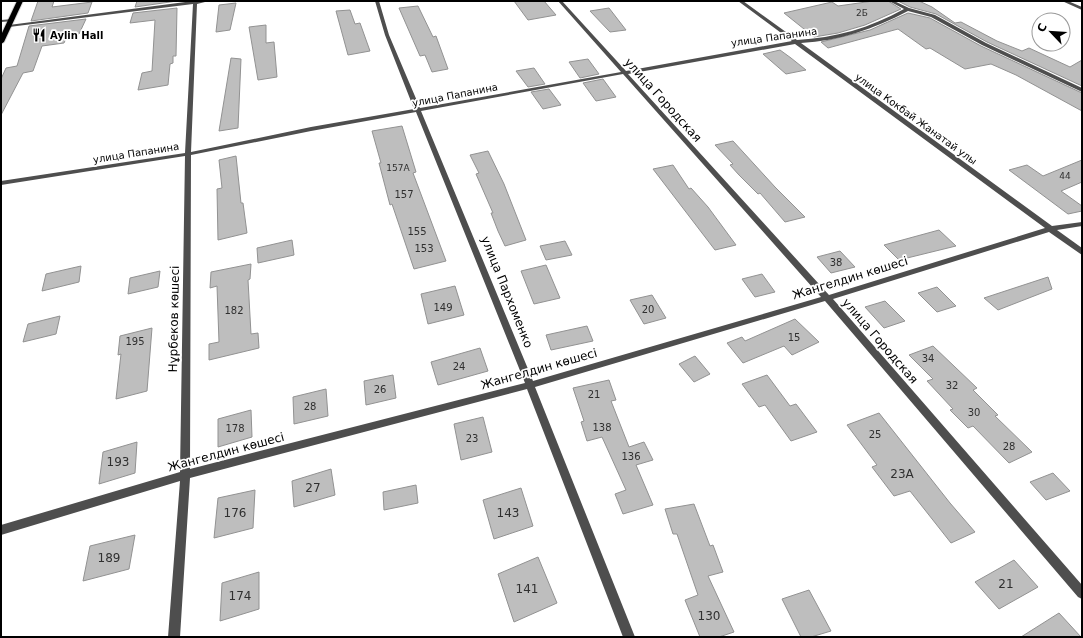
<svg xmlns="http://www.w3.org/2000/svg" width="1083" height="638" viewBox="0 0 1083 638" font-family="'DejaVu Sans',sans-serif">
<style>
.building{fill:#bebebe;stroke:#929292}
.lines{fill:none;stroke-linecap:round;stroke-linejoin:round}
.trunk-casing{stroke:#dbdbdb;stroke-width:2}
.minor{fill:#4e4e4e;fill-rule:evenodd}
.trunk{fill:#000;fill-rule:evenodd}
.labels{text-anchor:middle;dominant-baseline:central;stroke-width:3.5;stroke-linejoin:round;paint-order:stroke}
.far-number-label{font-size:9px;fill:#303030}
.far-poi-label{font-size:10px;font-weight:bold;fill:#000;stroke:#fff;text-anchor:start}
.far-street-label{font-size:10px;fill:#000;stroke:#fff}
.number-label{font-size:10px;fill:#303030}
.street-label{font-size:12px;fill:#000;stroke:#fff}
.near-number-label{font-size:12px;fill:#303030}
</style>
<rect width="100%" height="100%" fill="#fff"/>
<path class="building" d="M38 1H54L52 7 92 2 88 13 31 21Z
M137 1H177L135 7Z
M514 1H544L556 15 528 20Z
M873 1H888L901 9 865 25 838 33 814 37 784 13 832 2 838 6Z
M898 1H919L932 7 955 23 961 22 997 41 1022 51 1029 48 1070 67 1082 60V86L987 42 936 14 910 7Z
M236 3 230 30 216 32 219 5Z
M418 6 433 37 436 36 448 69 432 72 425 55 420 56 399 8Z
M177 8 176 56H173V63L170 64 168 85 138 90 142 73 152 71 155 20 130 23 133 13Z
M609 8 626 30 610 32 590 11Z
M350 10 355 24 360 23 370 51 348 55 336 11Z
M908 13 930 18 981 46 1082 93V111L1016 75 991 64 965 69 930 48 926 49 898 29 828 48 821 42 870 30Z
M86 19 79 34 67 36 64 43 42 46 33 71 23 73 1 115V79L6 68 17 66 29 26Z
M266 25V43L274 42 277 77 258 80 249 27Z
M780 50 791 58 806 70 786 74 763 54Z
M231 58 241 59 238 128 219 131Z
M588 59 599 74 580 78 569 62Z
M534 68 545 84 528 87 516 71Z
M603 79 616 97 596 101 583 83Z
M549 89 561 105 543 109 531 92Z
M402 126 416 172 413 173 446 261 414 269 392 204 390 205 379 163H381L372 131Z
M733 141 775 187 805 217 785 222 760 193 758 194 739 175 730 165 733 164 715 145Z
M488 151 504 184 526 240 505 246 498 231 491 213H493L476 174 479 173 470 155Z
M236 156 241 203H243L247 233 218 240 217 189 222 188 219 160Z
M1082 160V182L1061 191 1082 206V211L1068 214 1009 170 1027 165 1043 176Z
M673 165 689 189 691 188 708 207 736 245 715 250 653 169Z
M939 230 956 246 899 260 884 245Z
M292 240 294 255 258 263 257 248Z
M565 241 572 255 546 260 540 246Z
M840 251 855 267 831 273 817 257Z
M251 264 250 279 248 280 251 334 258 333 259 348 209 360V344L219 342 217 286 210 288 211 272Z
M546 265 560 298 534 304 521 271Z
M81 266 79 282 42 291 46 274Z
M160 271 158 287 128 294 130 278Z
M762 274 775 292 755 297 742 279Z
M1048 277 1052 289 998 310 984 298Z
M455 286 464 315 428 324 421 294Z
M937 287 956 306 937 312 918 293Z
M652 295 666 318 644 324 630 300Z
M885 301 905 321 884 328 865 307Z
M60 316 56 334 23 342 28 324Z
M795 319 819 342 792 355 784 346 743 363 727 343 742 337 745 341Z
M587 326 593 341 551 350 546 335Z
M152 328 147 391 116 399 121 354 118 355 120 336Z
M933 346 977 388 973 390 998 415 995 416 1032 452 1009 463 973 426 968 428 950 410 953 409 927 381 933 379 909 355Z
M480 348 488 371 438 385 431 362Z
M695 356 710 374 694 382 679 364Z
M393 375 396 398 366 405 364 381Z
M767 375 790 406 796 404 817 432 791 441 765 405 759 407 742 384Z
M609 380 616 400 611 401 629 447 644 442 653 460 636 465 653 505 623 514 615 494 626 490 602 437 587 441 581 422 584 421 573 388Z
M326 389 328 416 294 424 293 397Z
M251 410 252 437 218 447V419Z
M879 413 950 503 975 532 951 543 910 491 894 496 872 467 877 465 847 425Z
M483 417 492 452 461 460 454 424Z
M137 442 135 473 99 484 103 452Z
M331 469 335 495 294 507 292 481Z
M1053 473 1070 491 1046 500 1030 482Z
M416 485 418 503 384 510 383 492Z
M521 488 533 526 494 539 483 500Z
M255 490 253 528 214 538 218 498Z
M694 504 710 546 713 545 723 572 708 576 734 632 719 637H700L685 600 698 595 677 534H673L665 509Z
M135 535 129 569 83 581 90 546Z
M538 557 557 603 514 622 498 574Z
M1014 560 1038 587 999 609 975 582Z
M259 572V609L220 621 222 583Z
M809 590 831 631 811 637H801L782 599Z
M1059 613 1081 637H1021Z"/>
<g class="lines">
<g class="trunk-casing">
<path id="trunk" d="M17 1H23L4 42 1 44V35Z"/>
</g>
<path class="minor" d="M193 1H209L197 4 191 152 311 127 414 109 385 35 375 1H379L389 35 420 108 621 72 558 1H562L626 71 792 41 738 1H743L797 40C835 38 870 28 904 9L889 1H894L909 8 935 15 986 43 1082 88V92L1080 91 982 45 931 17 908 11C874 29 839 41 801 43L1052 226 1082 222V226L1057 230 1082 248V255L1049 232 833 299 1082 585V599L1078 597 825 301 535 387 635 637H623L527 389 190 478 180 637H168L180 481 1 535V525L180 472 185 156 1 185V181L185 153 193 4 9 27 7 26 9 25ZM795 44 1045 228 829 295 628 74ZM623 74 821 297 533 381 421 111ZM416 112 525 383 190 469 191 155 311 131Z
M1062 1H1068L1082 7V10Z
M13 19V21L1 22V20Z"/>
<use href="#trunk" class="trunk"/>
</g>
<defs>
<g id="restaurant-bare" transform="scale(1.08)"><path d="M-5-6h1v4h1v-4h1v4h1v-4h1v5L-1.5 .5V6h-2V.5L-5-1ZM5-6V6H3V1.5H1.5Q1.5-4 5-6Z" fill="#000" stroke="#fff" stroke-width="2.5" paint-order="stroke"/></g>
</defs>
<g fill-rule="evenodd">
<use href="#restaurant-bare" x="39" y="35"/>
</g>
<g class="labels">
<g class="far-number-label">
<text x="862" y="13">2Б</text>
<text x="398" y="168">157А</text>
<text x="1065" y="176">44</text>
</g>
<g class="far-poi-label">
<text x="50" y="35">Aylin Hall</text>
</g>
<g class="far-street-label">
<text transform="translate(774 37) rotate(-8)">улица Папанина</text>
<text transform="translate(455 95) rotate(-11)">улица Папанина</text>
<text transform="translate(916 119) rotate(36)">улица Кокбай Жанатай улы</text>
<text transform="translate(136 153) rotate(-9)">улица Папанина</text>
</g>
<g class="number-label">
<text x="404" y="194">157</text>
<text x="417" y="231">155</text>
<text x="424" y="248">153</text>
<text x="836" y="262">38</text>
<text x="443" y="307">149</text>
<text x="648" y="309">20</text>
<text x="234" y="310">182</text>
<text x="794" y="337">15</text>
<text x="135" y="341">195</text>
<text x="928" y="358">34</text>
<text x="459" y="366">24</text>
<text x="952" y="385">32</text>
<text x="380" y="389">26</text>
<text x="594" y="394">21</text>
<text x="310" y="406">28</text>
<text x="974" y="412">30</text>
<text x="602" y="427">138</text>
<text x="235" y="428">178</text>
<text x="875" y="434">25</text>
<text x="472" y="438">23</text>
<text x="1009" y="446">28</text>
<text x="631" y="456">136</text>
</g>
<g class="street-label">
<text transform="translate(663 100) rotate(48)">улица Городская</text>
<text transform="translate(850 278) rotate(-17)">Жангелдин көшесі</text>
<text transform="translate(507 292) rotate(68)">улица Пархоменко</text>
<text transform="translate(174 319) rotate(-89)">Нұрбеков көшесі</text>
<text transform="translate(880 341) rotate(49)">улица Городская</text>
<text transform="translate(539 369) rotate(-16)">Жангелдин көшесі</text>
<text transform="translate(226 452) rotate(-15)">Жангелдин көшесі</text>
</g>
<g class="near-number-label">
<text x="118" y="462">193</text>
<text x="902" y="474">23А</text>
<text x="313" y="488">27</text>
<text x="235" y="513">176</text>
<text x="508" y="513">143</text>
<text x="109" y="558">189</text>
<text x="1006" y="584">21</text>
<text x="527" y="589">141</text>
<text x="240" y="596">174</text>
<text x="709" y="616">130</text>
</g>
</g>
<rect width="1083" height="638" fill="none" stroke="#000000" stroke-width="4"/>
<g transform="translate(1051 32) rotate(295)"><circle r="19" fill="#ffffff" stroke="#999999"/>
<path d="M0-3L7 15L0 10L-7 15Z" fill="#000000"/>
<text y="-6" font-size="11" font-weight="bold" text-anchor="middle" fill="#000000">С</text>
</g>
</svg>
